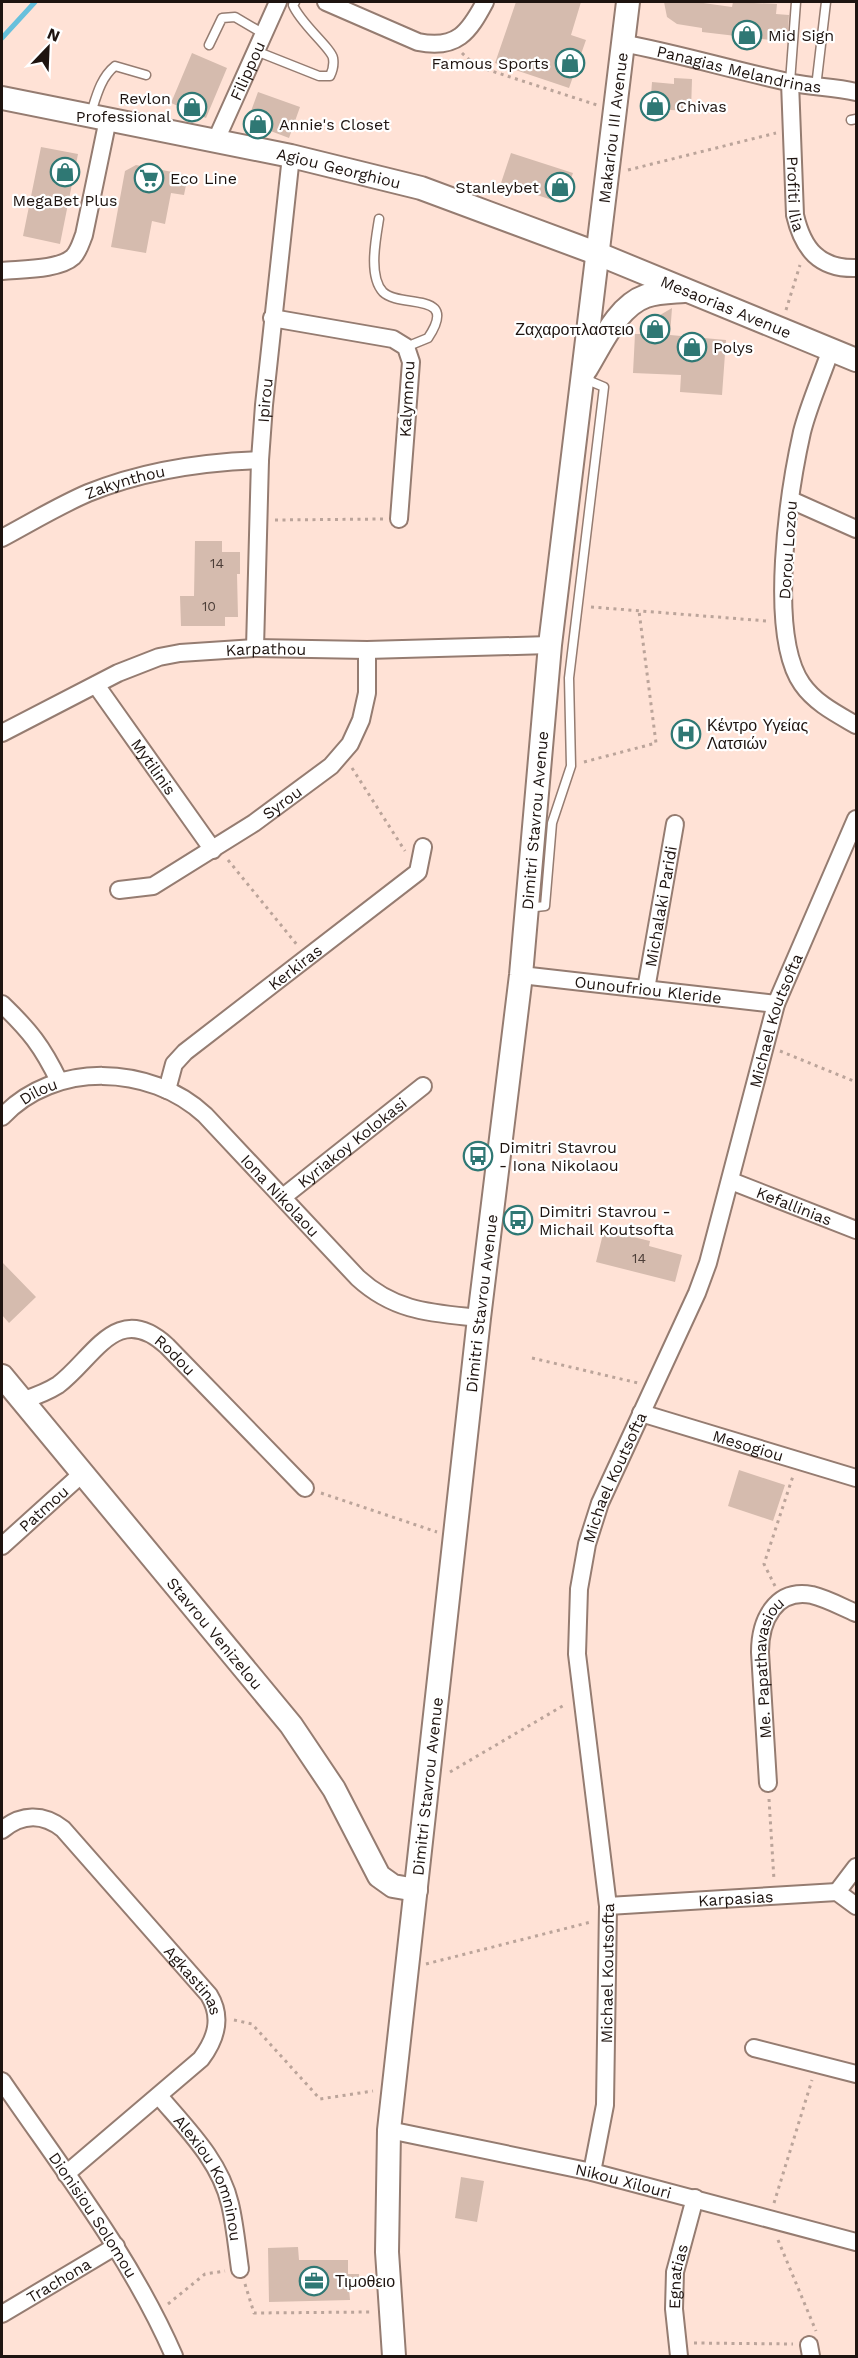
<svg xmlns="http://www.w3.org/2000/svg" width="858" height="2358" viewBox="0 0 858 2358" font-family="'Work Sans',sans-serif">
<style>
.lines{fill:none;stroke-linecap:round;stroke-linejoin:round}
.stream{stroke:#67c0dc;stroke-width:5}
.building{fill:#d5bbae}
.lane-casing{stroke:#957c71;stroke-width:11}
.street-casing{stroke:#957c71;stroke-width:20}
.secondary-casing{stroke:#957c71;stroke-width:26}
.path{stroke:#bba49a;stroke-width:3;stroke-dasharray:3 4.5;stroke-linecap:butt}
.lane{stroke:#fff;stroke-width:8}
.street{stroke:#fff;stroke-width:16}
.secondary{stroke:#fff;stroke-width:22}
.labels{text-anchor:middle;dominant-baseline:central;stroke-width:4.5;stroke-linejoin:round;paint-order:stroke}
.number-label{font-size:14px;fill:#4c3e38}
.poi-label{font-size:16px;fill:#1e1410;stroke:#fff;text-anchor:start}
.street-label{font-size:16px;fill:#1e1410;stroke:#fff}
</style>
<rect width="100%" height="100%" fill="#ffe2d6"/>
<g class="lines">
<path class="stream" d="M2 38 35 2"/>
</g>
<path class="building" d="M516 2H581L571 35 586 40 569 88 495 63Z
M664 2H696L732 7 733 2 777 4 776 14 789 15 787 42 702 32V28L677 24 667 17Z
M192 53 227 68 206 118 171 103Z
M674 78 692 79 691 111 650 109 652 82 674 84Z
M258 92 300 107 289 138 247 122Z
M41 147 78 154 60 244 23 236Z
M511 153 573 173 565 195 552 200 501 183Z
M136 165 188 175 184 195 171 193 165 224 152 221 146 253 111 247 125 171Z
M672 308 670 335 726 340 722 395 680 392 681 375 633 373 635 334H641L642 330 650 329 655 318Z
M195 541H222V552H240V574H237L238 617H225V626H181L180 596H194Z
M604 1230 650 1241 649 1246 682 1255 675 1282 596 1262Z
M2 1262 36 1297 9 1323 2 1315Z
M739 1470 785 1485 773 1521 728 1506Z
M461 2177 484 2181 477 2222 455 2218Z
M298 2247 299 2260H348V2274H359V2288H349L350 2300 269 2302 268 2248Z"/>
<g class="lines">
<g class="lane-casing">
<path id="lane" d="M209 45 222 18 235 17 264 34
M256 51 319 76H330C333 70 334 64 333 58 331 48 300 23 293 5L295 2
M790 82 796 2
M816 87 826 2
M90 116C96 98 100 78 115 66L146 75
M851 120 856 119
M379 219C376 238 368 276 383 292 400 309 460 290 428 338L406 347
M527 908 545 906 552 823 571 766 569 678 604 387 585 379"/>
</g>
<g class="street-casing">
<g id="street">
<path d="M326 2 418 42C457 50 469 32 485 2"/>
<path id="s1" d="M622 43C680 54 736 71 793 83 814 87 835 87 856 92"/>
<path id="s2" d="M790 82 795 215C803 249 819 269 856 268"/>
<path id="s3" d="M216 140 278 2"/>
<path d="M2 271C20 269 59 270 73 257 79 251 81 242 84 235L108 119"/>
<path d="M272 318 393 339 406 347 411 362 399 519"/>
<path d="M831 349C822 376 809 404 802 432 789 490 767 634 802 684 815 703 837 714 856 725"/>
<path d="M791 500 856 529"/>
<path id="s4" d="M2 538C30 523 58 506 88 493 142 471 201 462 260 460"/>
<path id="s5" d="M255 648 260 460 264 405 291 156"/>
<path id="s6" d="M96 685 213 850"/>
<path id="s7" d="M2 733 118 673 159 657 180 653 255 648 367 650 550 645"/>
<path id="s8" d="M119 890 153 886 254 823 331 766 350 744 361 720 367 693V650"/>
<path id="s9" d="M521 975 776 1004"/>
<path id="s10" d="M646 989 675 824"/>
<path d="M2 1004C30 1031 42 1046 59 1081"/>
<path id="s11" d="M167 1090 174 1064 185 1052 418 872 423 847"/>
<path id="s12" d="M2 1117C54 1061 150 1064 205 1115L358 1278C395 1312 432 1313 479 1318"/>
<path id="s13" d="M731 1181 856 1230"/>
<path id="s14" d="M283 1197 423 1086"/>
<path id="s15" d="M24 1400C36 1396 47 1392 58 1385 94 1358 117 1300 167 1346L305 1488"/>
<path id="s16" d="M641 1413 856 1478"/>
<path id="s17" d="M2 1546 84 1472"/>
<path id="s18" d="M768 1783 760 1652C760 1621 775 1588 812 1595 828 1599 842 1607 856 1613"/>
<path id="s19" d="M2 1830C21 1814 43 1813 63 1829L209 1995C223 2018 216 2039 201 2059L66 2174"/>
<path d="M837 1892 856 1867"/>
<path id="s20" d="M608 1906 837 1892 856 1906"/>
<path d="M754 2048 856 2074"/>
<path id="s21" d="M2 2081C63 2170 131 2257 174 2356"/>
<path id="s22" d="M159 2096C187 2129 220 2161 230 2204 235 2225 237 2248 240 2269"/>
<path id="s23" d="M389 2130 592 2172 856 2242"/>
<path id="s24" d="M592 2172 605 2105 608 1906 577 1654 579 1589 587 1544 600 1503 697 1293 708 1263 776 1004 856 819"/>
<path id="s25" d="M2 2314 116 2246"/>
<path d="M809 2345 811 2356"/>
<path id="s26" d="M679 2356 674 2309 675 2272 695 2198"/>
</g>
</g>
<g class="secondary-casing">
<g id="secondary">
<path id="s27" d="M2 98 291 156 421 188 596 253 856 360"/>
<path d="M586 369C601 345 617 306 646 296 658 292 672 292 684 291"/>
<path id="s28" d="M2 1376 291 1725 334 1789 379 1876 393 1886 416 1890"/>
<path id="s29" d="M394 2356 387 2252 389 2130 479 1318 521 975 550 645 628 2"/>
</g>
</g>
<path class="path" d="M462 53 476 66 597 105
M628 170 776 133
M786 310 800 265
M275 520 383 519
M591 607 767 621
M584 762 656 743 639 611
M352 768 405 851
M228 860 298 946
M780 1051 856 1082
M532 1358 638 1383
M321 1493 437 1532
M775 1586 764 1564 793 1476
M450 1772 566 1704
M769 1799 774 1880
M426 1964 591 1922
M234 2020 252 2024 320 2099 373 2091
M774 2203 812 2080
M778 2240 816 2331
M245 2284 254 2313 373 2312
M168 2304 205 2274 225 2271
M694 2343 793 2344"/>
<use href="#lane" class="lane"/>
<use href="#street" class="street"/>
<use href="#secondary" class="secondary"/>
</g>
<defs>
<g id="shop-ring" transform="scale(1.5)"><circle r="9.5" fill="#fff" stroke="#2f7874" stroke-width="1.5"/><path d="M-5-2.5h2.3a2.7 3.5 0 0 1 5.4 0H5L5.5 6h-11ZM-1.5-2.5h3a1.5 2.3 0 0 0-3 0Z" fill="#2f7874"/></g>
<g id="supermarket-ring" transform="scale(1.5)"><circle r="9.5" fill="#fff" stroke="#2f7874" stroke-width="1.5"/><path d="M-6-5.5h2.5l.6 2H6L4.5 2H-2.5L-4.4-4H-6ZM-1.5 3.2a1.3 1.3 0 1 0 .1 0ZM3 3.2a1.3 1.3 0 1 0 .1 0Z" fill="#2f7874"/></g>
<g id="hospital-ring" transform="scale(1.5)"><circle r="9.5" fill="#fff" stroke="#2f7874" stroke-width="1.5"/><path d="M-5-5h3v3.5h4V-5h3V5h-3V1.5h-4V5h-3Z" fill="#2f7874"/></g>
<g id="bus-ring" transform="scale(1.5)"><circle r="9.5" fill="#fff" stroke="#2f7874" stroke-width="1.5"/><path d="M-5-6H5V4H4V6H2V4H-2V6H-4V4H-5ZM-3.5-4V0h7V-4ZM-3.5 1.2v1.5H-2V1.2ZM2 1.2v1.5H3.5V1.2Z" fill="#2f7874"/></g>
<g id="office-ring" transform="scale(1.5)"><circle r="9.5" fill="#fff" stroke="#2f7874" stroke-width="1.5"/><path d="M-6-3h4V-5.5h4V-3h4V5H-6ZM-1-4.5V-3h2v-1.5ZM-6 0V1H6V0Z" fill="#2f7874"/></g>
</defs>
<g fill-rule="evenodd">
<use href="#shop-ring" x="747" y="35"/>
<use href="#shop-ring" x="570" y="63"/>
<use href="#shop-ring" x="655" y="106"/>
<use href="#shop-ring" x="192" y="107"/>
<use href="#shop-ring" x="258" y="124"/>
<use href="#shop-ring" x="65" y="172"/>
<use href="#supermarket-ring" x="149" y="178"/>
<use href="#shop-ring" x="560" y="187"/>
<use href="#shop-ring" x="655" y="329"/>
<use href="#shop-ring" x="692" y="347"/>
<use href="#hospital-ring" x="686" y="734"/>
<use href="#bus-ring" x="478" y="1156"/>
<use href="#bus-ring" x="518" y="1220"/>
<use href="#office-ring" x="314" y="2281"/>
</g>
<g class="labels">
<g class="number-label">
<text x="217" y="563">14</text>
<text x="209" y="606">10</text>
<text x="639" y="1258">14</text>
</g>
<g class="poi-label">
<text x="768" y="35">Mid Sign</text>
<text x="549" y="63" text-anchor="end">Famous Sports</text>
<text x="171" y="98" text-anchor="end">Revlon<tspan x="171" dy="18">Professional</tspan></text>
<text x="676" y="106">Chivas</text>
<text x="279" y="124">Annie's Closet</text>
<text x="170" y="178">Eco Line</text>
<text x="539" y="187" text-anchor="end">Stanleybet</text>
<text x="65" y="200" text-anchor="middle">MegaBet Plus</text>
<text x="634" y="329" text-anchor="end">Ζαχαροπλαστειο</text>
<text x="713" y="347">Polys</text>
<text x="707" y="725">Κέντρο Υγείας<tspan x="707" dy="18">Λατσιών</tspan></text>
<text x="499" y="1147">Dimitri Stavrou<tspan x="499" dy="18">- Iona Nikolaou</tspan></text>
<text x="539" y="1211">Dimitri Stavrou -<tspan x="539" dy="18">Michail Koutsofta</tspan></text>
<text x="335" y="2281">Τιμοθειο</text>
</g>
<g class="street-label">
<text stroke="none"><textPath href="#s1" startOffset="120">Panagias Melandrinas</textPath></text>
<text stroke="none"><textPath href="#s3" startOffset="76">Filippou</textPath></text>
<text stroke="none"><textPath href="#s29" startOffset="2241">Makariou III Avenue</textPath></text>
<text stroke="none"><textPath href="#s27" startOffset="344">Agiou Georghiou</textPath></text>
<text stroke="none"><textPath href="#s2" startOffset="112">Profiti Ilia</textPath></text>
<text stroke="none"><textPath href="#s27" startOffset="756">Mesaorias Avenue</textPath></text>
<text transform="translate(407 399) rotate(-87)">Kalymnou</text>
<text stroke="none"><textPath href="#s5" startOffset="248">Ipirou</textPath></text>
<text stroke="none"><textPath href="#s4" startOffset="136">Zakynthou</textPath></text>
<text transform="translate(788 550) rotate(-86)">Dorou Lozou</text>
<text stroke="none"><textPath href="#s7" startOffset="282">Karpathou</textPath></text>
<text stroke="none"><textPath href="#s6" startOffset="100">Mytilinis</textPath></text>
<text stroke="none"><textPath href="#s8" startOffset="188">Syrou</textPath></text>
<text stroke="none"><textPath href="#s29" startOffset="1544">Dimitri Stavrou Avenue</textPath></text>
<text stroke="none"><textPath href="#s10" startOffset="84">Michalaki Paridi</textPath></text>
<text stroke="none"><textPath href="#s11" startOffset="182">Kerkiras</textPath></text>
<text stroke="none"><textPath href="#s9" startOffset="128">Ounoufriou Kleride</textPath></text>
<text stroke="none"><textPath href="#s24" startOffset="1190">Michael Koutsofta</textPath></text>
<text stroke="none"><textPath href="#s12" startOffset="45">Dilou</textPath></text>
<text stroke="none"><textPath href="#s14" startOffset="88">Kyriakoy Kolokasi</textPath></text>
<text stroke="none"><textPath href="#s12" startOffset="334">Iona Nikolaou</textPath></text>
<text stroke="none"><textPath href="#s13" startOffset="68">Kefallinias</textPath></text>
<text stroke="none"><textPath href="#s29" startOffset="1058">Dimitri Stavrou Avenue</textPath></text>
<text stroke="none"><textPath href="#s15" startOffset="184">Rodou</textPath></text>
<text stroke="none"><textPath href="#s16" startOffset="112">Mesogiou</textPath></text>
<text stroke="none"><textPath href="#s24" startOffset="704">Michael Koutsofta</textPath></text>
<text stroke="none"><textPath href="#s17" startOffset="56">Patmou</textPath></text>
<text stroke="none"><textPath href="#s28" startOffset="334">Stavrou Venizelou</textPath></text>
<text stroke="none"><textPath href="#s18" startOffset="117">Me. Papathavasiou</textPath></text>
<text stroke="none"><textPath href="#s29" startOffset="572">Dimitri Stavrou Avenue</textPath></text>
<text stroke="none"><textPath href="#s20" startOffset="128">Karpasias</textPath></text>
<text stroke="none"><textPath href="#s24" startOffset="200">Michael Koutsofta</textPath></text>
<text stroke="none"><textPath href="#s19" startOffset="267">Agkastinas</textPath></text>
<text stroke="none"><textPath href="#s22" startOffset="98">Alexiou Komninou</textPath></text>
<text stroke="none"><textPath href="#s23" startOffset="240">Nikou Xilouri</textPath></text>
<text stroke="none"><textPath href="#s21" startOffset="162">Dionisiou Solomou</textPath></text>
<text stroke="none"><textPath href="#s26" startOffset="80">Egnatias</textPath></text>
<text stroke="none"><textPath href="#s25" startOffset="66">Trachona</textPath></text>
</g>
</g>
<rect width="858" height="2358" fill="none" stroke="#1e1410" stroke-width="6"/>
<g transform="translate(48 48) rotate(23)" stroke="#ffffff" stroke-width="4.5" paint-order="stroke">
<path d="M0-4.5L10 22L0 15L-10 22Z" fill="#1e1410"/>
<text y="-9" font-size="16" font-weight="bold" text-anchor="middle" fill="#1e1410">N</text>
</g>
</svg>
